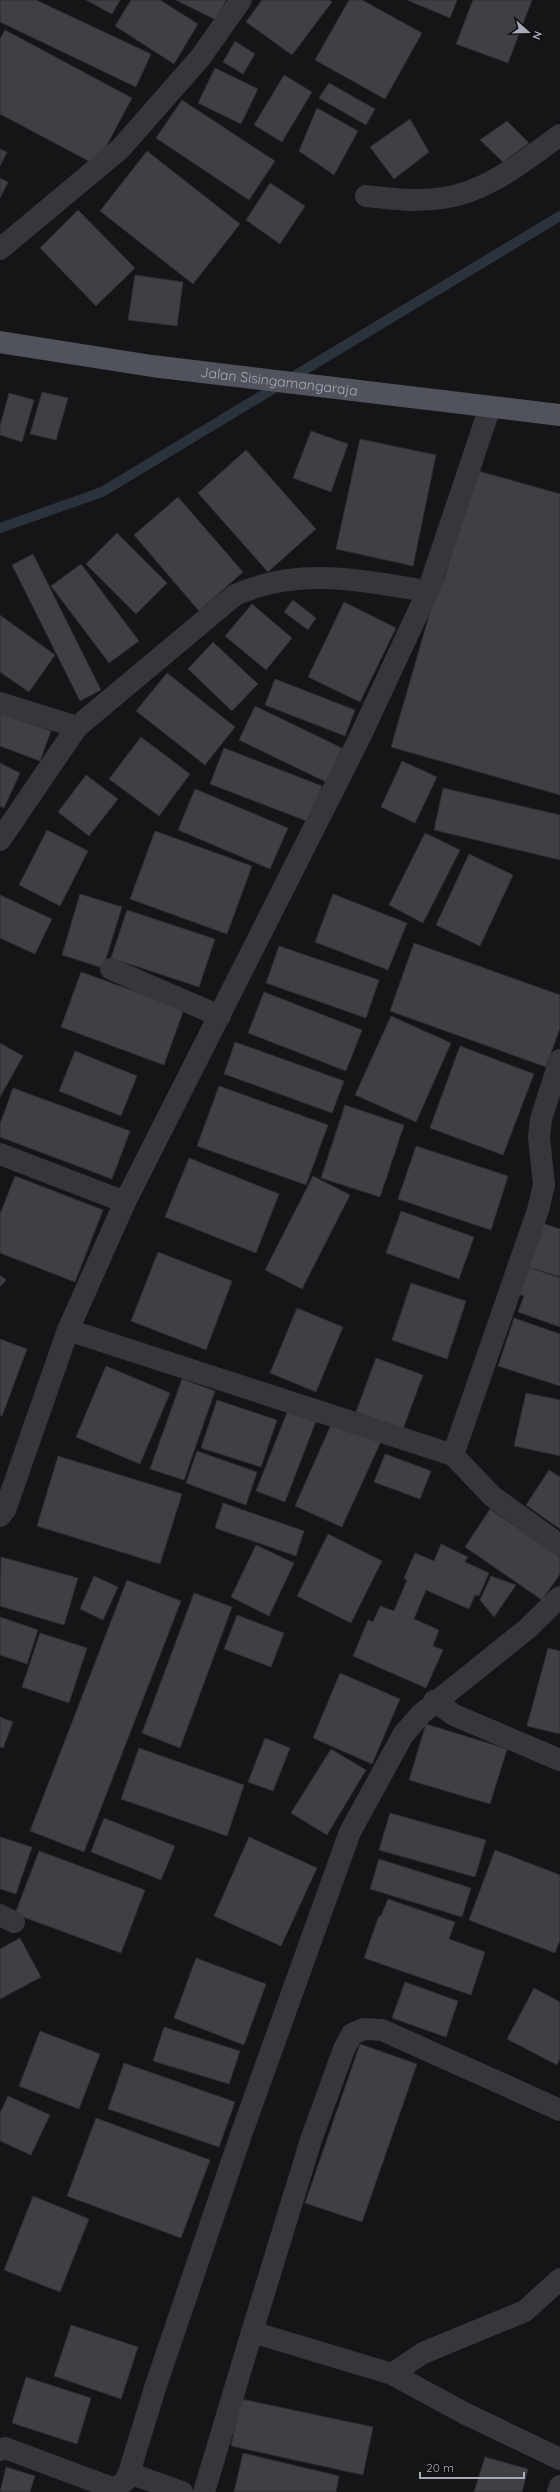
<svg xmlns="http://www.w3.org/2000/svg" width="560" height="2492" viewBox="0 0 560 2492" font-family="Quicksand,sans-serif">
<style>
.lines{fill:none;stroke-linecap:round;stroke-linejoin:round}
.stream{stroke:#2a333c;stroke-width:10}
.building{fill:#3f4044;stroke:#2f2f33}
.minor{stroke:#36363c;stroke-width:22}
.major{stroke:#51535c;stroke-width:22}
.labels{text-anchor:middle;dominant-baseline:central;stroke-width:3.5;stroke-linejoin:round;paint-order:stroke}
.street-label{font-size:14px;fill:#a6abb8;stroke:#101012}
</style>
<rect width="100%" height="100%" fill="#151517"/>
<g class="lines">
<path class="stream" d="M0 528 102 492 560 216"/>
</g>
<path class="building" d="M0 0H36L151 54 136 87 0 22Z
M86 0H120L112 14Z
M131 0H160L198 24 174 64 115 26Z
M176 0H226L216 20Z
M262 0H329L332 2 292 55 246 22Z
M349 0H362L422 33 385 99 315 60Z
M407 0H457L450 18Z
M473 0H532L508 63 456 44Z
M5 30 132 98 96 165 0 114V39Z
M235 41 255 54 243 74 223 62Z
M215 68 258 89 241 124 198 103Z
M284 75 312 92 282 142 254 125Z
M329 83 375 109 366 125 319 98Z
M182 100 275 161 249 200 156 138Z
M317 108 358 131 334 175 299 151Z
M410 119 429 152 394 179 370 147Z
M507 121 529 143 503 162 480 140Z
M0 149 7 152 0 166Z
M147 151 240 224 193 284 100 211Z
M0 178 8 182 0 198Z
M270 183 305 206 280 244 246 220Z
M78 210 135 268 96 306 40 248Z
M135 275 183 282 177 326 128 320Z
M42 392 68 398 56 440 30 434Z
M9 393 34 400 22 442 0 435V426Z
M311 431 348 444 331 492 293 478Z
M360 439 436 455 413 566 336 549Z
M246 450 316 529 268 572 198 493Z
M475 470 560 494V795L391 747 440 578 444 580Z
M178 497 243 572 199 611 134 535Z
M117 533 167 583 136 614 86 564Z
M33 554 101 690 80 701 12 565Z
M81 564 139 641 109 663 51 586Z
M293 600 316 618 308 630 284 612Z
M344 602 396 628 360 702 308 677Z
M252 604 292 638 266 670 225 636Z
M0 615 55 655 29 692 0 672Z
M213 642 258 684 232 711 188 669Z
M167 673 235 727 205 765 136 711Z
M275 679 355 710 345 736 265 705Z
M255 706 342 748 326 782 239 740Z
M0 713 51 731 40 761 0 746Z
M141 737 190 774 159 816 109 779Z
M224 748 322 786 309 822 210 784Z
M402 761 437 777 415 823 381 807Z
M0 763 20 773 4 808 0 806Z
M86 775 118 799 89 836 58 812Z
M443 788 560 815V860L434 830Z
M195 789 288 828 270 869 178 830Z
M47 830 88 851 60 906 19 885Z
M155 831 252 866 227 934 130 899Z
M425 833 460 850 423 923 389 905Z
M469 854 513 875 480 946 436 925Z
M80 894 122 907 103 968 62 955Z
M333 894 407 923 388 970 315 942Z
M0 895 52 919 35 954 0 938Z
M127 910 215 939 199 987 111 958Z
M414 943 560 995V1028L546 1067 390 1011Z
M279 946 379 980 366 1018 266 983Z
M81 972 184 1009 164 1065 61 1027Z
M264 992 362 1030 346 1071 248 1033Z
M391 1016 451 1043 416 1122 355 1095Z
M235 1042 344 1081 332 1113 224 1074Z
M0 1043 23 1056 0 1097Z
M460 1046 534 1074 503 1155 430 1128Z
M75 1051 137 1076 121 1116 59 1091Z
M219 1086 328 1125 306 1185 197 1146Z
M13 1088 130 1131 112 1179 0 1137V1124Z
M345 1105 404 1125 380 1197 321 1178Z
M416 1146 508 1176 491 1230 398 1199Z
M189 1158 279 1194 256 1253 165 1217Z
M15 1176 103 1210 75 1282 0 1253V1214Z
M313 1176 350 1195 302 1289 265 1270Z
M401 1211 474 1237 459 1279 386 1253Z
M542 1223 560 1229V1277L528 1267Z
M158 1252 232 1281 206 1350 131 1321Z
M528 1267 560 1278V1327L518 1312 524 1296 518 1294Z
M0 1275 6 1280 0 1287Z
M411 1283 466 1301 447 1359 392 1340Z
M297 1308 343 1327 316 1392 270 1373Z
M514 1318 560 1334V1386L498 1366Z
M0 1339 27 1349 2 1416 0 1415Z
M376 1358 423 1375 403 1429 356 1412Z
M106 1366 170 1393 140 1464 76 1437Z
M182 1379 215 1391 184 1480 150 1469Z
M526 1393 560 1400V1456L514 1446Z
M217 1400 277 1420 261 1467 201 1448Z
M288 1410 316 1421 285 1502 256 1491Z
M334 1418 382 1439 342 1527 295 1506Z
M197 1451 257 1472 246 1505 186 1483Z
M385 1454 431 1471 420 1499 374 1482Z
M58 1456 182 1494 160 1564 37 1526Z
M549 1470 560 1477V1529L526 1505Z
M223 1503 304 1531 296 1556 215 1528Z
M490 1509 560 1557V1574L542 1600 465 1547Z
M328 1534 382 1561 351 1623 297 1596Z
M441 1544 468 1557 465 1562 489 1573 479 1596 475 1595 469 1609 426 1590 414 1619 439 1630 433 1646 443 1650 426 1688 353 1656 368 1620 373 1622 380 1606 394 1611 407 1580 404 1578 415 1553 434 1561Z
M256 1545 294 1563 269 1616 231 1597Z
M1 1557 78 1578 64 1625 0 1606Z
M94 1576 118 1587 103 1620 80 1609Z
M491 1576 516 1585 494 1617 480 1600Z
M127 1580 181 1601 84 1852 30 1831Z
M194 1593 232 1607 180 1748 142 1733Z
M237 1615 284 1633 271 1667 224 1649Z
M0 1617 38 1630 27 1664 0 1655Z
M40 1633 87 1648 69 1703 22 1687Z
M548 1648 560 1651V1734L527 1726Z
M340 1673 400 1699 372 1764 313 1738Z
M0 1717 13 1722 3 1748 0 1747Z
M426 1724 507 1749 490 1804 409 1780Z
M265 1738 290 1748 273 1791 248 1782Z
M139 1748 244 1785 227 1836 121 1799Z
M331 1749 366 1770 327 1835 291 1813Z
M390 1813 486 1840 475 1877 379 1850Z
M104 1818 175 1846 161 1880 91 1852Z
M0 1837 32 1847 16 1894 0 1889Z
M249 1837 317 1868 281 1946 214 1916Z
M495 1850 560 1875V1940L555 1953 469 1920Z
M39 1851 145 1890 121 1953 15 1914Z
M379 1859 471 1888 462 1917 370 1889Z
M388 1899 455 1922 449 1939 485 1952 471 1995 364 1958 379 1916H381Z
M20 1938 41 1977 0 1999V1949Z
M196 1958 266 1984 244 2045 174 2018Z
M405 1982 458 2001 446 2037 392 2018Z
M534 1988 560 2002V2058L557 2065 507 2039Z
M164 2027 240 2051 229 2084 153 2061Z
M40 2031 100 2054 79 2109 19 2086Z
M360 2044 417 2064 362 2222 305 2203Z
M124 2063 235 2102 219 2147 108 2109Z
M8 2096 50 2115 31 2155 0 2141V2113Z
M96 2118 210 2160 181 2238 67 2196Z
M33 2196 89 2219 60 2292 4 2270Z
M71 2325 138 2347 121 2399 54 2376Z
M26 2377 91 2398 77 2444 12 2423Z
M241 2399 373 2427 363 2475 231 2446Z
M243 2453 339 2476 336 2492H234Z
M485 2457 528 2469 522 2492H474Z
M6 2467 35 2476 30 2492H0Z"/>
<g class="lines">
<path class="minor" d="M366 196C392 199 417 202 443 198 487 192 524 161 560 135
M0 249 120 149 200 58 241 0
M0 703 77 727
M0 840 77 727 235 595C300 566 361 581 428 591
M111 969 220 1016
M0 1154 125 1202
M68 1330 453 1455 492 1496 560 1545
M453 1455 538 1210 544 1185 539 1138 541 1119 560 1060
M0 1516 5 1510 68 1330 125 1202 359 739 428 591 490 407
M434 1701 454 1715 560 1760
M0 1915 14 1922
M252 2332 311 2140 344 2049 352 2034 364 2029 382 2030 560 2110
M392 2374 423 2353 525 2311 560 2279
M0 2450 5 2448 115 2489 125 2481 129 2473
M182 2492 129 2473 155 2388 242 2132 350 1832 403 1735 421 1714 527 1629 560 1597
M204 2492 252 2332 392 2374 466 2414 560 2459
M558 2492 560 2486"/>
<path class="major" id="s1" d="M0 342 152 366 560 415"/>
</g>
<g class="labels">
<g class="street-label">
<text stroke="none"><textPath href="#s1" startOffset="282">Jalan Sisingamangaraja</textPath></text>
</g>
</g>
<g transform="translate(528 32) rotate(110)" stroke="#101012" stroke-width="3" paint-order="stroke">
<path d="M0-3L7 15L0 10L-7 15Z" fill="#a6abb8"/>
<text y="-6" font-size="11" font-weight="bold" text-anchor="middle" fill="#a6abb8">N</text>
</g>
<path d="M420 2472v6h104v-6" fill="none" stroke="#a6abb8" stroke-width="2"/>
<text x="426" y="2472" font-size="12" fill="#a6abb8" stroke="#101012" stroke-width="3" paint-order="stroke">20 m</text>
</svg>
